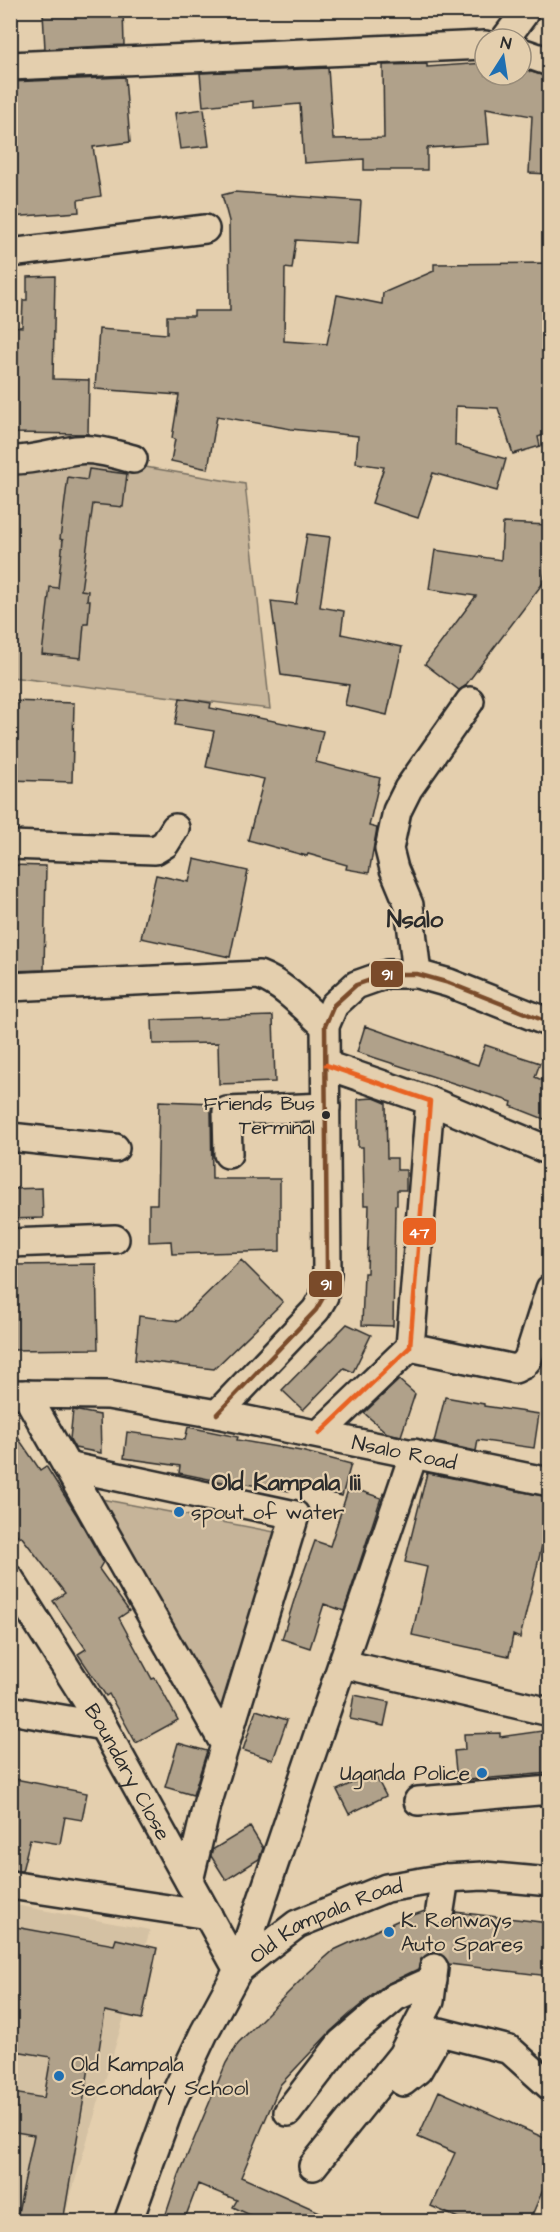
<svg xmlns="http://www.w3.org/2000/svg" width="560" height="2232" viewBox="0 0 560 2232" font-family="'Architects Daughter',sans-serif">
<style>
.built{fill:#d4c1a3}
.green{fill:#c6b499;stroke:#787062;stroke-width:1.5}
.building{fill:#b0a18a;stroke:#2b2b2b;stroke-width:1.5}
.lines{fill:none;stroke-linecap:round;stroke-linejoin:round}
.minor-tunnel{stroke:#bfae94;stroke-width:27;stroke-dasharray:27 14;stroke-linecap:butt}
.minor-casing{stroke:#2b2b2b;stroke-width:32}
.minor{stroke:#e4cfae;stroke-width:27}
.bus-1-casing{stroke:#e4cfae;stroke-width:9}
.bus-2-casing{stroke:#e4cfae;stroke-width:9}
.bus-1{stroke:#7a4b2a;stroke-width:4.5}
.bus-2{stroke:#e86222;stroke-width:4.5}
.bus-dot{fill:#2b2b2b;stroke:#e4cfae;stroke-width:2}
.poi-dot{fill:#1f6fb2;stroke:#e4cfae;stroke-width:2}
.labels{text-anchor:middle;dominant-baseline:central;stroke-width:4.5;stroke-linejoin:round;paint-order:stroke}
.bus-label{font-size:20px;fill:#2b2b2b;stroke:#e4cfae;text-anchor:end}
.street-label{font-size:21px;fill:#2b2b2b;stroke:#e4cfae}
.poi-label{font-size:21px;fill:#2b2b2b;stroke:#e4cfae;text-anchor:start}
.quarter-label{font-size:24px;font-weight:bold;fill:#2b2b2b;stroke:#e4cfae}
.line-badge{stroke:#e4cfae;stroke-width:2}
.badge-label{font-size:16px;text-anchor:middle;font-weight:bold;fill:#fff}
</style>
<rect width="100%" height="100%" fill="#e4cfae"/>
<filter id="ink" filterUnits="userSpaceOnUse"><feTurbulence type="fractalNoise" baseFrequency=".0167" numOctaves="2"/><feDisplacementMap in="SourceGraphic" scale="12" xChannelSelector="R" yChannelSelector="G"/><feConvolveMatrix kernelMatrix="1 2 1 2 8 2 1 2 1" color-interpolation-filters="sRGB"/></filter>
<g filter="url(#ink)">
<path class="built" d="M10 1904 150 1930 63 2221H11Z"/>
<path class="green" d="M10 444 245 484 270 709 11 677Z
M101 1499 285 1534 228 1722Z"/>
<path class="building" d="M93 10H123L124 45 45 49 43 13Z
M485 63V75H521V69L549 77V174L529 173 532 116 486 108 489 144 427 148V170H364V159L304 163 300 104 253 108V101L203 106 200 73 328 68 333 139 384 138 383 65 427 64V67Z
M125 77 130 142 93 147 101 196 78 200 79 212 10 217V82Z
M204 109 209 146 180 149 175 113Z
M234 192 361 201 358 244 296 240 292 269 285 268 284 341 327 344 337 295 382 304 383 293 434 271V264L549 263V433L538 437 540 446 513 454 498 408 456 406 455 445 506 459 497 491 433 473 418 518 372 503 384 467 356 463 358 436 291 429 217 416 208 469 171 461 175 439 172 438 179 395 95 389 99 329 167 334V316H194V311H230L229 221 222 195Z
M55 276 53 379 89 380 88 434 10 433V326L22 327 23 300H27V277Z
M89 469 127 474 123 507 93 504 81 590 88 591 87 600H90L88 624H84L81 658 42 654 50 587 58 588 63 540 60 539 68 477 87 480Z
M503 523 549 525V549L543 583 465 686 459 690 425 664 476 596 429 589 435 550 501 560Z
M307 534 330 537 320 607 344 611 341 634 402 647 387 715 345 705 349 685 281 675 271 601 296 604Z
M180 698 211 703 210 708 323 731 316 762 380 778 369 826 377 828 369 873 346 869 347 865 308 854 307 856 248 840 264 779 206 767 214 731 175 725Z
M10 701 74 703 72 782 10 780Z
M194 859 248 871 230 957 141 938 156 875 189 882Z
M10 865 46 866 44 970 10 971Z
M273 1016 275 1082 219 1084 218 1043 153 1044 152 1020Z
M365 1026 478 1065 485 1045 540 1063 535 1077 549 1083V1121L511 1106 512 1102 357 1052Z
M374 1098 386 1103 387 1158H397V1170H406V1190H397V1205H395L393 1326 362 1325 364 1273H367L369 1205H364L363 1147H358V1099Z
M159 1101 214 1103 211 1111 212 1179H280V1251L172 1254 171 1241 149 1242V1204H157Z
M42 1188 43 1218 10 1219V1189Z
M241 1260 283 1302 214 1369 135 1360 139 1316 179 1321Z
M96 1264 98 1349 10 1350V1265Z
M347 1324 371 1335 353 1372 344 1368 303 1410 282 1390Z
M399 1380 415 1394 401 1436 387 1433 364 1413Z
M445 1397 484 1404V1406L539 1414 534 1448 478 1440 476 1451 434 1442Z
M73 1410 100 1415 101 1453 75 1448 70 1439Z
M10 1426 40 1470 46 1466 76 1514 103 1562 99 1569 129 1611 119 1618 152 1679 155 1678 178 1720 136 1743 109 1694 106 1696 78 1654 86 1649 53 1601 65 1593 21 1536 19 1538 10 1523Z
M188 1427 238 1437 237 1440 301 1451 351 1464 342 1496 290 1482 289 1491 228 1481V1483L179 1473 180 1466 124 1458 127 1432 185 1440Z
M427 1473 549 1497V1516L520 1638 513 1635 509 1656 412 1635 427 1567 405 1562Z
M349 1487 381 1498 344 1611 324 1604 310 1648 282 1639 296 1594 315 1541 330 1546Z
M354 1695 389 1702 384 1726 350 1719Z
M256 1710 287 1720 273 1760 243 1750Z
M549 1730V1773L457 1781 454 1751 465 1750 464 1734 500 1733V1737Z
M178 1743 207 1751 193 1795 165 1787Z
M374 1773 386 1796 349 1814 337 1790Z
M10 1778 87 1793 82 1820 65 1817 60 1844 30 1839 22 1871 10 1870Z
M250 1827 263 1848 259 1859 226 1880 211 1856 212 1850Z
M425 1911 430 1922 438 1926 445 1925 452 1920 456 1912 549 1923V1976L449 1964 443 1955 436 1953H428L421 1959 418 1969 385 1985 351 2013 331 2031 280 2085 241 2177 342 2222H265L233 2207 237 2200 198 2184 184 2221 166 2214 179 2175 226 2063 238 2043 309 1972 334 1950 397 1921Z
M10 1926 114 1945 116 1939 157 1948 142 2019 105 2011 96 2069 89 2068 63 2222H16L34 2135 10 2131 13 2093 44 2098 51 2057 10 2050Z
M439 2091 549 2140V2176L529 2222H467L431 2206 455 2153 418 2137Z"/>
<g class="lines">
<path class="minor-tunnel" d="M434 1968 440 1910"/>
<g class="minor-casing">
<g id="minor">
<path d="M505 39 523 15 524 10"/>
<path d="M521 52 550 62"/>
<path d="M10 66 485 45"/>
<path d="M10 253 205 229"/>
<path d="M10 460C33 461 54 453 76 450 96 448 114 454 133 459"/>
<path d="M10 845 155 850 165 844 175 828"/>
<path d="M417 974 409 905 394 869 389 849 397 811 408 789 470 701"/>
<path d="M10 987 259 975C285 985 305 1008 325 1026"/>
<path d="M430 1101 550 1151"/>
<path d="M10 1137 115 1148"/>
<path d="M228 1154 227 1111 326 1107"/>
<path d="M10 1243 115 1239"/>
<path d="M410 1347 515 1369 523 1365 528 1359 550 1289"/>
<path id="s1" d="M10 1394 108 1395 217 1414 550 1482"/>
<path d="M26 1394 225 1745 207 1805 189 1881"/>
<path d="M217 1414 316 1310 324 1296 327 1273 325 1026 334 1005 356 985 387 974H417L449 983 550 1023"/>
<path d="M319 1434 410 1347 430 1101 326 1065"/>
<path d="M67 1466 295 1515 225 1745"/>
<path id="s2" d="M10 1579 103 1726 238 1970"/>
<path d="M343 1664 550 1712"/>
<path d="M10 1710 103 1726"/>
<path d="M418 1801 550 1790"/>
<path d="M10 1885 208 1915"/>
<path d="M440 1910 445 1878"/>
<path d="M238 1970 414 1453"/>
<path d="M389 2071 403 2082 418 2070 440 2032 510 2050 550 2086"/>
<path d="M288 2112 341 2043 395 1997 433 1980"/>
<path d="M313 2166 402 2055 430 2001 434 1968"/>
<path id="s3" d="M128 2222 172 2101 204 2033 238 1970 267 1947 297 1924 386 1888 445 1878 484 1876 550 1882"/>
</g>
</g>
<use href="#minor" class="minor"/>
<g class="bus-1-casing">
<path id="bus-1" d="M217 1414 316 1310 324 1296 327 1273 325 1026 334 1005 356 985 387 974H417L449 983 550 1023"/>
</g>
<g class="bus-2-casing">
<path id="bus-2" d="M319 1434 410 1347 430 1101 326 1065"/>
</g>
<use href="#bus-1" class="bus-1"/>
<use href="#bus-2" class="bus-2"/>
</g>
</g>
<circle class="bus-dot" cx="326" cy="1115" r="5"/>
<g class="poi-dot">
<circle cx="179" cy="1512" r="6"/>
<circle cx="482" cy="1773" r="6"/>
<circle cx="389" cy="1932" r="6"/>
<circle cx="59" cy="2076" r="6"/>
</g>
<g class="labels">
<g class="bus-label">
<text x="315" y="1104">Friends Bus<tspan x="315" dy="24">Terminal</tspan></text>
</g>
<g class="street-label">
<text stroke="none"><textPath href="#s1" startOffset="400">Nsalo Road</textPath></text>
<text stroke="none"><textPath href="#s2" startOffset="226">Boundary Close</textPath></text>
<text stroke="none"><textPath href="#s3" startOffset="378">Old Kampala Road</textPath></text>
</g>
<g class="poi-label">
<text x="191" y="1512">spout of water</text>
<text x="470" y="1773" text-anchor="end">Uganda Police</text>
<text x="401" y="1920">K. Ronways<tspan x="401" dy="24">Auto Spares</tspan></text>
<text x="71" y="2064">Old Kampala<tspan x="71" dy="24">Secondary School</tspan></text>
</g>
<g class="quarter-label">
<text x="415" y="920">Nsalo</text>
<text x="286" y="1483">Old Kampala Iii</text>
</g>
</g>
<g class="line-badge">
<rect x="370" y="960" width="34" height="28" rx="6" fill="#7a4b2a"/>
<rect x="402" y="1217" width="35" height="29" rx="6" fill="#e86222"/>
<rect x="308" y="1270" width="35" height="28" rx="6" fill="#7a4b2a"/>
</g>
<g class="badge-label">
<text x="387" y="980">91</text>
<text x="419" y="1238">47</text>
<text x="326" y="1290">91</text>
</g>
<rect width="560" height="2232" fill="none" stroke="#e4cfae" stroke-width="36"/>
<rect x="18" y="18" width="524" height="2196" fill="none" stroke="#2b2b2b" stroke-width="2" filter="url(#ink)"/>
<g transform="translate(503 57) rotate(12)"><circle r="28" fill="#e4cfae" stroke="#9a8d7a" stroke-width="1.5"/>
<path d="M0-4.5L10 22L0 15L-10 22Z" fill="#1f6fb2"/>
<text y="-9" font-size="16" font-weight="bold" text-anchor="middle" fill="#2b2b2b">N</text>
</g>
</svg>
